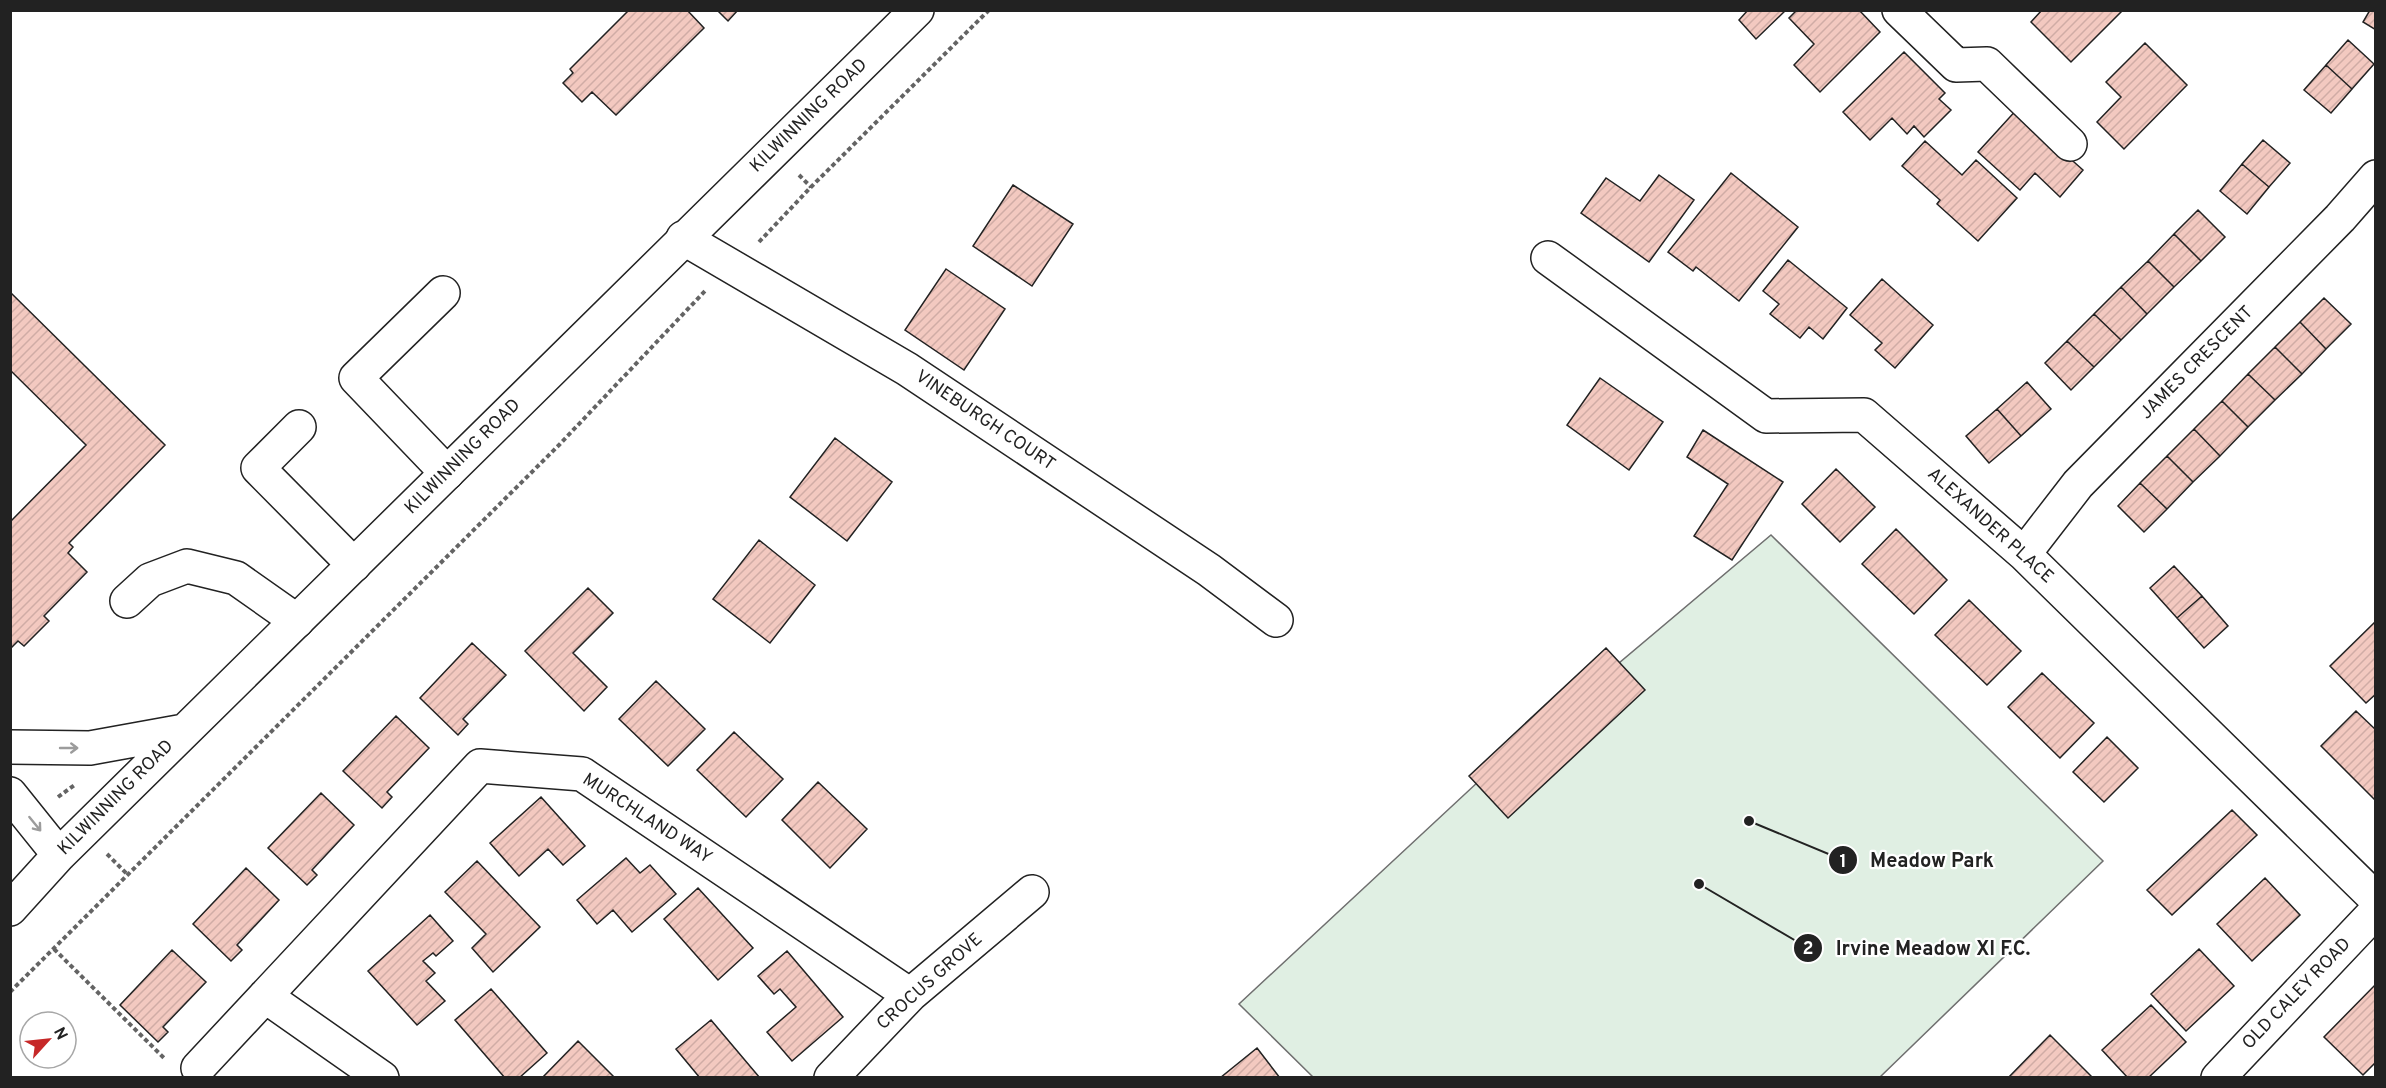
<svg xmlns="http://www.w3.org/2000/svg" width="2386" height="1088" viewBox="0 0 2386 1088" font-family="Overpass,sans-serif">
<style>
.garden{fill:#e0efe3;stroke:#6f6f6f;stroke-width:1.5}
.building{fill:url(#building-hatch);stroke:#222;stroke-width:1.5}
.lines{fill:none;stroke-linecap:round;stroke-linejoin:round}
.minor-casing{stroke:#222;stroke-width:36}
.major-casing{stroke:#222;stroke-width:36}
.path{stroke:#646464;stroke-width:4;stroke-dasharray:4.5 3;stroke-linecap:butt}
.minor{stroke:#fff;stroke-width:33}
.major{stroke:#fff;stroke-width:33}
.oneway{stroke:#9c9c9c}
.labels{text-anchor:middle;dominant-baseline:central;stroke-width:4.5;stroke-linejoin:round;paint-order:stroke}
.street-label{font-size:18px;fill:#222;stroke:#fff}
.leader{fill:none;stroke:#222;stroke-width:2}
.callout-dot{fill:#222;stroke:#fff;stroke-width:2}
.mark-label{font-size:18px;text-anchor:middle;font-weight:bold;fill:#fff}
.callout-label{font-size:20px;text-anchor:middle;font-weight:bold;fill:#222;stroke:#fff;stroke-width:4.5;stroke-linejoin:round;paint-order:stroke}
</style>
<defs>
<pattern id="building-hatch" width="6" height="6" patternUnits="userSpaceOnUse" patternTransform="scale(1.5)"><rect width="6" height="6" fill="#f3c9c0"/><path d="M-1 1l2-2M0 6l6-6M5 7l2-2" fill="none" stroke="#d0aca5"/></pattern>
</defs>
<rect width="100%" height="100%" fill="#fff"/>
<path class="garden" d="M1771 535 2103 861 1880 1077H1313L1239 1004 1479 781Z"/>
<path class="building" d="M629 10H687L704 28 616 115 592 92 582 102 563 83 573 73 570 69Z
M717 10H738L728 21Z
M1748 10H1786L1756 39 1739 20Z
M1797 10H1859L1880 32 1820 92 1794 65 1814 44 1789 18Z
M2042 10H2123L2071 62 2031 22Z
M2370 10H2376V30L2363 22Z
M2348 40 2374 64 2352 89 2326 65Z
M2145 43 2187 85 2124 149 2097 122 2121 97 2106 82Z
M1904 52 1945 93 1939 99 1951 110 1924 137 1914 126 1907 134 1892 118 1870 140 1843 112Z
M2326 65 2352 89 2331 113 2304 90Z
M2019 107 2056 146 2083 170 2060 197 2035 173 2020 190 1978 152Z
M2263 140 2290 163 2269 187 2242 164Z
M1925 141 1962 175 1976 160 2017 198 1978 241 1937 204 1940 200 1902 166Z
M2242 164 2269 187 2247 214 2220 191Z
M1731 173 1798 227 1739 301 1696 267 1693 271 1668 252Z
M1659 175 1694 200 1649 262 1581 213 1606 178 1640 201Z
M1013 185 1073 224 1032 286 973 246Z
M2198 210 2225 237 2201 261 2174 234Z
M2174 234 2201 261 2174 287 2148 261Z
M1788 260 1847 308 1823 339 1809 327 1800 338 1770 314 1779 304 1763 291Z
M2148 261 2174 287 2147 314 2121 287Z
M946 269 1005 309 964 370 905 330Z
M1882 279 1933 325 1895 368 1875 350 1882 343 1850 315Z
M2121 287 2147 314 2121 340 2094 314Z
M10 292 165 445 69 543 73 547 68 553 87 572 44 616 49 621 24 646 18 641 10 649V522L86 445 10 370Z
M2324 298 2351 324 2326 349 2300 322Z
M2094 314 2121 340 2094 367 2067 341Z
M2300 322 2326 349 2302 374 2275 347Z
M2067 341 2094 367 2071 390 2045 363Z
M2275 347 2302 374 2275 400 2248 374Z
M2248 374 2275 400 2248 427 2222 401Z
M1600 378 1663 422 1629 470 1567 425Z
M2027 382 2051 409 2021 436 1997 409Z
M2222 401 2248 427 2220 456 2194 429Z
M1997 409 2021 436 1989 463 1966 436Z
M2194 429 2220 456 2193 482 2167 456Z
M1703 430 1783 482 1732 560 1694 536 1728 484 1687 457Z
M835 438 892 482 847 541 790 497Z
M2167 456 2193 482 2167 509 2140 483Z
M1836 469 1875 507 1840 542 1802 504Z
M2140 483 2167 509 2144 532 2118 506Z
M1896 529 1947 580 1914 614 1862 564Z
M759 540 815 585 770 643 713 599Z
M2174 566 2202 596 2177 618 2150 588Z
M588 588 613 613 573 653 607 687 584 711 525 651Z
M2202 596 2228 626 2204 648 2177 618Z
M1969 600 2021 651 1987 685 1935 635Z
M2376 621V694L2366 703 2330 666Z
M472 643 506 675 463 719 468 724 458 735 420 698Z
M1606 648 1645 690 1508 818 1469 776Z
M2042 673 2094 723 2060 758 2008 707Z
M656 681 705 729 668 766 619 719Z
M2356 711 2376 730V801L2321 746Z
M396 716 429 748 387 792 392 797 382 808 343 771Z
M734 732 783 779 746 817 697 770Z
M2107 737 2138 768 2104 802 2073 772Z
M818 782 867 829 830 868 782 820Z
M321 793 354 825 312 870 317 875 307 885 268 848Z
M541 797 585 846 563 865 548 849 519 876 490 843Z
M2232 810 2257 835 2172 915 2147 890Z
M626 858 640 873 650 865 676 894 632 932 613 910 597 924 577 900Z
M477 861 540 927 493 972 472 948 486 934 445 892Z
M246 868 279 900 237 945 242 950 231 961 193 924Z
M2265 878 2300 915 2252 961 2217 924Z
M698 888 753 948 718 980 664 919Z
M430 915 453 941 436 956 433 953 423 961 435 973 426 981 445 1001 417 1025 368 971Z
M2199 949 2234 986 2186 1031 2151 994Z
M172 950 206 982 163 1027 168 1032 158 1042 120 1005Z
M787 951 843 1017 792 1061 767 1032 796 1007 780 989 774 994 758 976Z
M2376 984V1062L2363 1075 2324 1037Z
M491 989 547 1053 519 1078H505L455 1020Z
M2151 1005 2186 1042 2148 1078H2128L2102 1050Z
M711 1020 760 1078H700L676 1049Z
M2050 1035 2092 1077 2008 1078Z
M578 1041 615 1078H542Z
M1257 1048 1280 1078H1220Z"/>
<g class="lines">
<g class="minor-casing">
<path id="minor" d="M1899 10 1956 65 1987 64 2070 144
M683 238 907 369 1209 570 1276 620
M1548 258 1766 416 1864 415 2024 554 2376 899
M443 293 356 378 447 473
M299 427 258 468 354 565
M2024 554 2078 484 2340 218 2376 177
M127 601 150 580 187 566 236 578 297 621
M265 996 382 1078
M198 1068 480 766 582 774 910 995
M831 1078 910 995 1032 892
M2218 1078 2376 911"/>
</g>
<g class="major-casing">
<path id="major" d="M10 747 90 748 184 731
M10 794 59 855
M10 909 59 855 917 10"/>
</g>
<path class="path" d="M799 175 811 187
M759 242 811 187 989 10
M58 797 76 784
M107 854 128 875
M54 949 164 1058
M10 992 559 445 705 291"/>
<use href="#minor" class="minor"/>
<use href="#major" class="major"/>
</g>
<defs><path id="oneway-shaft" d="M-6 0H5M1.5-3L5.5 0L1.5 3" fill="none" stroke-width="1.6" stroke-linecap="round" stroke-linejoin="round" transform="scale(1.5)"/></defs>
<g class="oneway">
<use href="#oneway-shaft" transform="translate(69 748)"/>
<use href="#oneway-shaft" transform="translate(35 824) rotate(51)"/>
</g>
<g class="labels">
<g class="street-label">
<text transform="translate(809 116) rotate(-44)">KILWINNING ROAD</text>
<text transform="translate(2197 363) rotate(-45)">JAMES CRESCENT</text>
<text transform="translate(985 421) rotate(34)">VINEBURGH COURT</text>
<text transform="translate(463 457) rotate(-45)">KILWINNING ROAD</text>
<text transform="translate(1990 526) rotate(42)">ALEXANDER PLACE</text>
<text transform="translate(116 798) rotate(-45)">KILWINNING ROAD</text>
<text transform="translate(647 819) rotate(33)">MURCHLAND WAY</text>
<text transform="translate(930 982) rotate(-42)">CROCUS GROVE</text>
<text transform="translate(2297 994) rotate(-46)">OLD CALEY ROAD</text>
</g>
</g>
<path class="leader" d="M1749 821L1843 860M1699 884L1808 948"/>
<g class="callout-dot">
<circle cx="1749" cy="821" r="6"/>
<circle cx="1699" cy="884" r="6"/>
<circle cx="1843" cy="860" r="15"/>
<circle cx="1808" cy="948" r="15"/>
</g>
<g class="mark-label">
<text x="1843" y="867">1</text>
<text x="1808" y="954">2</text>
</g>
<g class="callout-label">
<text x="1932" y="867">Meadow Park</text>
<text x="1933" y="955">Irvine Meadow XI F.C.</text>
</g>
<rect width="2386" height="1088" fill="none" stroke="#222222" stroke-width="24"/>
<g transform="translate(48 1040) rotate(63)"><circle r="28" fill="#ffffff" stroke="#a7a7a7" stroke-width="1.5"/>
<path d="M0-4.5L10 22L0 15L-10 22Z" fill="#c62828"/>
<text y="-9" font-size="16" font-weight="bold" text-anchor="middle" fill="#222222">N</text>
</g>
</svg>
